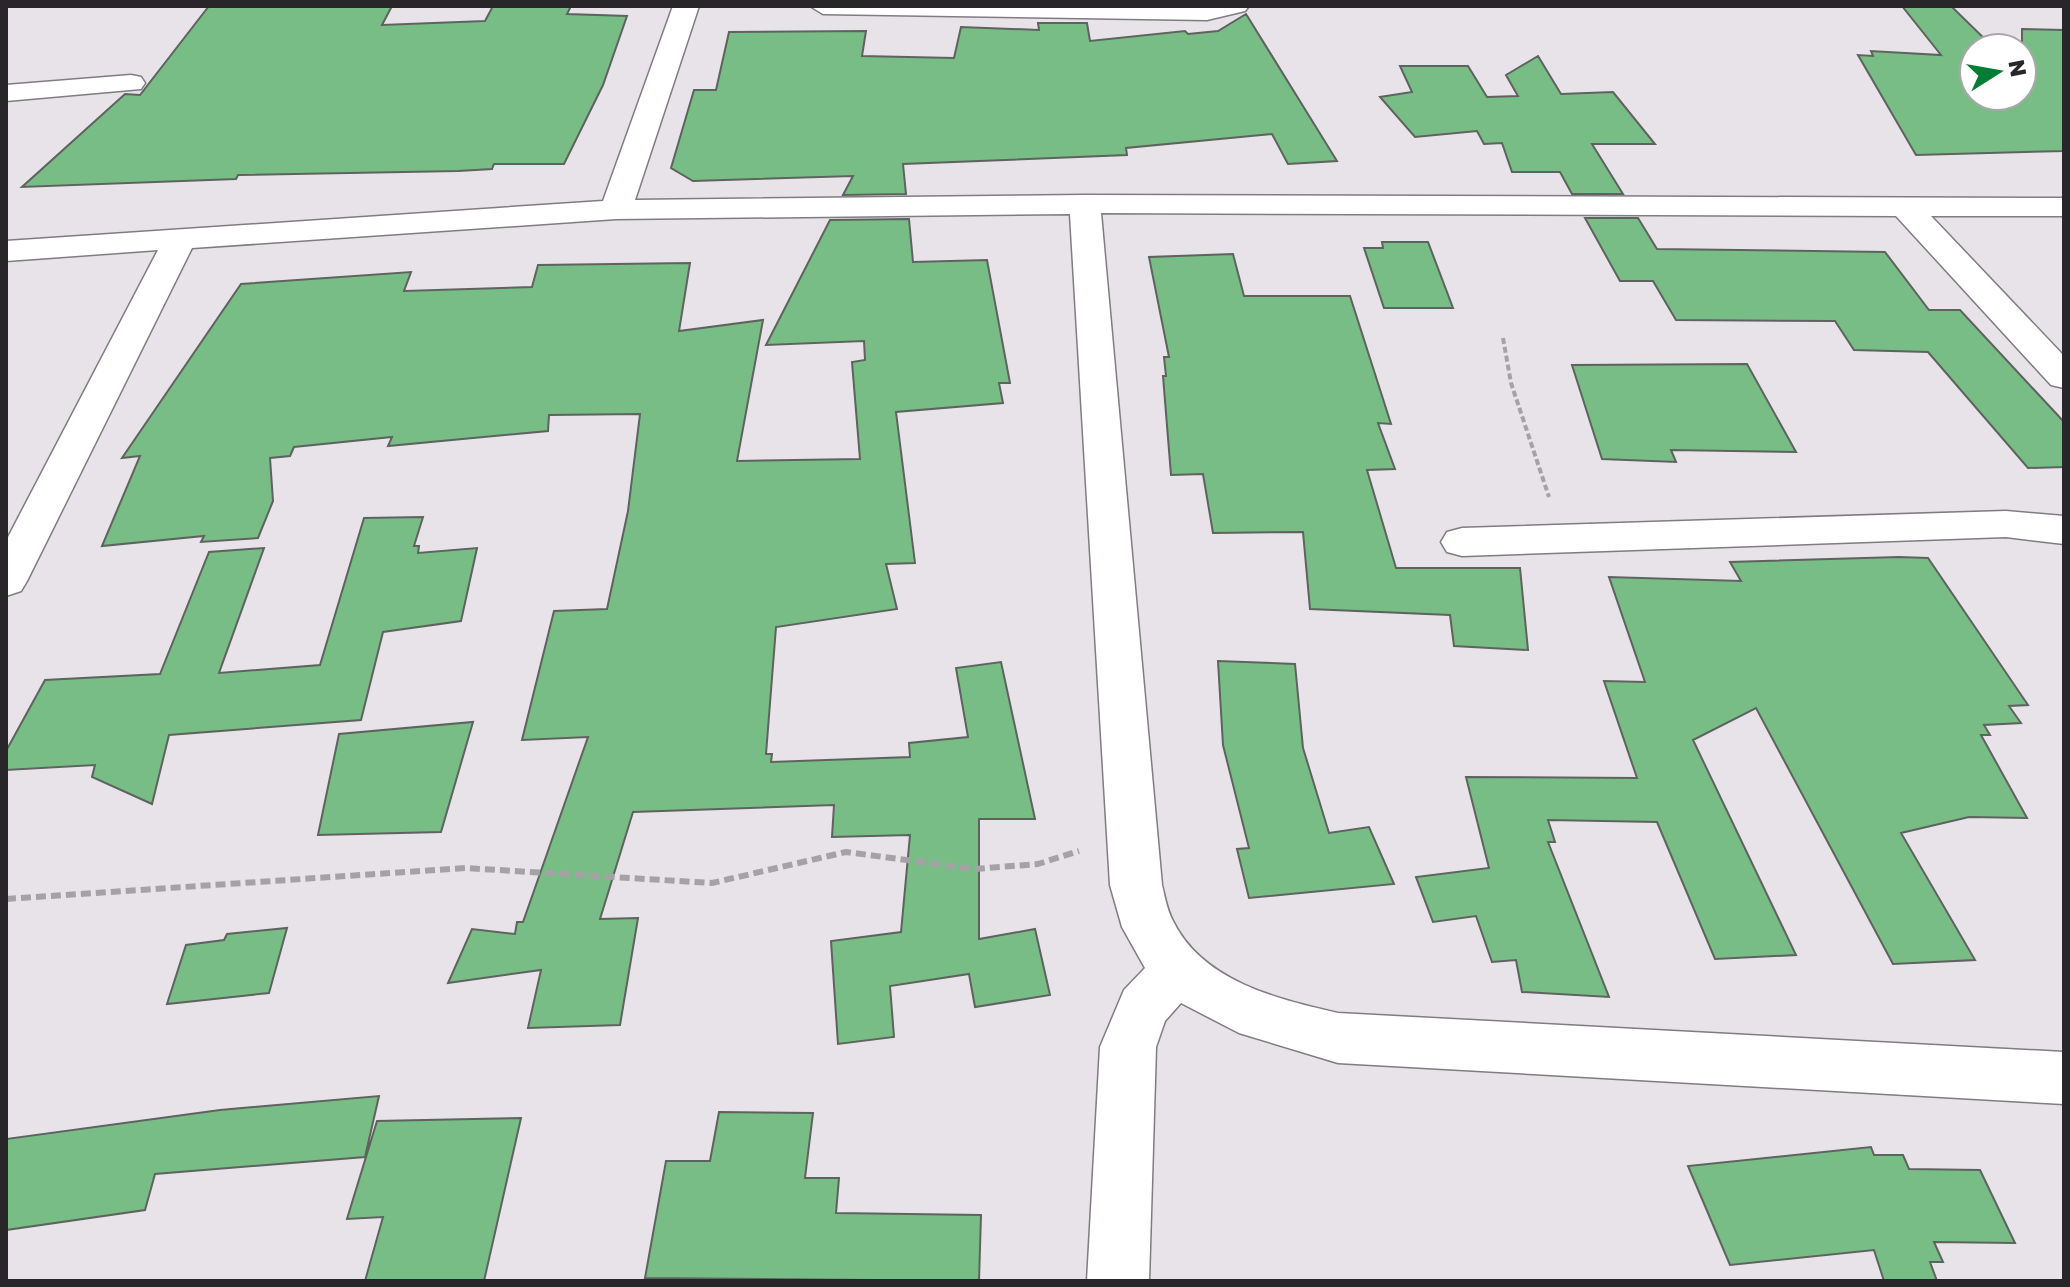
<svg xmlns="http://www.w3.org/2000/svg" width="2070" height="1287" viewBox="0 0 2070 1287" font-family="'Golos Text',sans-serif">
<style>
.building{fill:#79bd86;stroke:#5e635f;stroke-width:2}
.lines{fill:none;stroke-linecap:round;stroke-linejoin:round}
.minor-casing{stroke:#807c81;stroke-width:3}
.path-far1{stroke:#a5a2a6;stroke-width:4;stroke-dasharray:6 3;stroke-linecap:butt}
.path{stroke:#a5a2a6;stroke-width:6;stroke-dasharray:10 5;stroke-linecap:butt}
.minor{fill:#fff;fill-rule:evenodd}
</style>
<rect width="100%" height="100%" fill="#e7e3e9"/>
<path class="building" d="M209 6H392L382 25 485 21 493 6H571L567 14 627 16 603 85 564 164H494L492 169 458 171 238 175 236 179 22 187 125 94 140 95Z
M1902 6H1951L1994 48H1974V96H2022V29L2064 30V151L1916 155 1858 55 1873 56 1871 51 1941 55Z
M1246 14 1337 161 1288 164 1272 134 1126 148 1127 155 903 164 906 194 843 195 853 176 693 181 671 168 694 90H716L729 32 866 31 862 56 954 58 961 27 1039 30 1038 23H1087L1090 41 1185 31 1188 34 1218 31Z
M1538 56 1561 94 1613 92 1655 144H1592L1623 194H1572L1560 172H1512L1502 143 1484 144 1477 131 1415 137 1380 97 1412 92 1400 66H1468L1487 97 1518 96 1506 75Z
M1585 218H1638L1657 249 1885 252 1929 310H1960L2064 422V467L2028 468 1928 352 1854 350 1835 321 1676 320 1653 281H1620Z
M909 219 913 262 987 260 1010 383H999L1003 403 896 412 915 563 886 564 897 609 776 627 766 754H772L771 762 910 757 909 743 968 737 956 668 1001 662 1035 819H979V939L1035 929 1050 995 975 1007 969 974 890 986 894 1037 838 1044 831 941 901 932 910 835 832 837 834 805 633 812 600 919 638 918 620 1025 528 1028 541 970 448 983 472 929 515 934 517 922H523L588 737 522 740 554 611 607 609 628 511 640 414 549 415 548 431 388 446 392 437 294 447 290 456 270 458 273 501 258 538 201 542 204 536 102 546 140 456 122 458 241 284 411 272 404 291 532 287 538 265 690 263 679 331 763 320 737 461 860 459 852 362 865 360 864 341 766 345 830 220Z
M1382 242H1428L1453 308H1384L1364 248H1383Z
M1233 254 1244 296H1350L1391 424 1378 423 1395 469 1367 470 1396 568H1520L1528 650 1454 646 1450 615 1310 609 1303 532 1213 533 1203 474 1171 475 1163 376H1166L1164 357H1169L1149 257Z
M1747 364 1796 452 1671 450 1676 462 1602 459 1572 365Z
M423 517 414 546H419L418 553 477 548 461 621 383 632 361 720 169 735 152 804 92 777 95 765 6 770V751L45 680 160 674 209 552 264 548 219 673 320 665 364 518Z
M1899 557 1928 558 2028 705 2009 706 2021 723 1984 725 1990 735H1981L2027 818 1969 817 1901 833 1975 960 1893 964 1756 708 1693 740 1796 955 1715 959 1657 822 1548 820 1555 842H1548L1609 997 1522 992 1516 960 1492 962 1476 916 1433 922 1416 877 1489 868 1466 777 1637 778 1604 681 1645 682 1609 577 1741 581 1730 562Z
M1218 661 1295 664 1303 748 1329 833 1369 827 1394 884 1249 898 1237 849 1249 848 1223 745Z
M473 722 441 832 318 835 339 734Z
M287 928 269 993 167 1004 186 945 224 940 227 934Z
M379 1096 365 1157 155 1174 145 1210 6 1230V1139L220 1110Z
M719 1112 813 1113 805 1178H839L836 1213 981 1215 979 1281 645 1278 666 1161H710Z
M521 1118 484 1281H365L383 1217 347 1219 377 1121Z
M1871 1147 1874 1155H1903L1909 1169 1980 1170 2015 1243 1934 1242 1943 1262H1930L1937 1281H1884L1874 1250 1730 1265 1688 1166Z"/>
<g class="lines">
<g class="minor-casing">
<path id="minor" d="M673 6H699L635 200 1085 195 2064 198V216H1931L2064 356V388L2051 385 1896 216 1101 213 1162 885C1165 897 1167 910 1173 921 1203 982 1278 999 1338 1013L2064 1052V1104L1338 1063 1239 1033 1181 1003 1165 1021 1156 1047 1149 1281H1087L1100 1047 1124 990 1145 968 1122 927 1110 885 1070 214 616 219 192 248 27 581 21 591 6 596V541L158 250 6 261V241L603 201Z
M810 6H1249L1245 11 1207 20 823 14Z
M131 75 141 77 145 83 141 89 6 101V85Z
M2006 511 2064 516V544L2006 537 1462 556 1447 552 1441 542 1447 532 1462 528Z"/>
</g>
<path class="path-far1" d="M1503 338 1511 383 1549 497"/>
<path class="path" d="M6 899 465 868 712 883 846 852 974 869 1038 864 1079 851"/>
<use href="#minor" class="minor"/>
</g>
<rect width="2070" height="1287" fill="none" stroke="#282628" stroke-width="16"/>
<g transform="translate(1998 72) rotate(79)"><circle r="38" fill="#ffffff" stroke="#a9a8a9" stroke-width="2"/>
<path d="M0-6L14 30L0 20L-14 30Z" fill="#027d35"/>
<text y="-12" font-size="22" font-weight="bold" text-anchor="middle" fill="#282628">N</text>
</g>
</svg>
